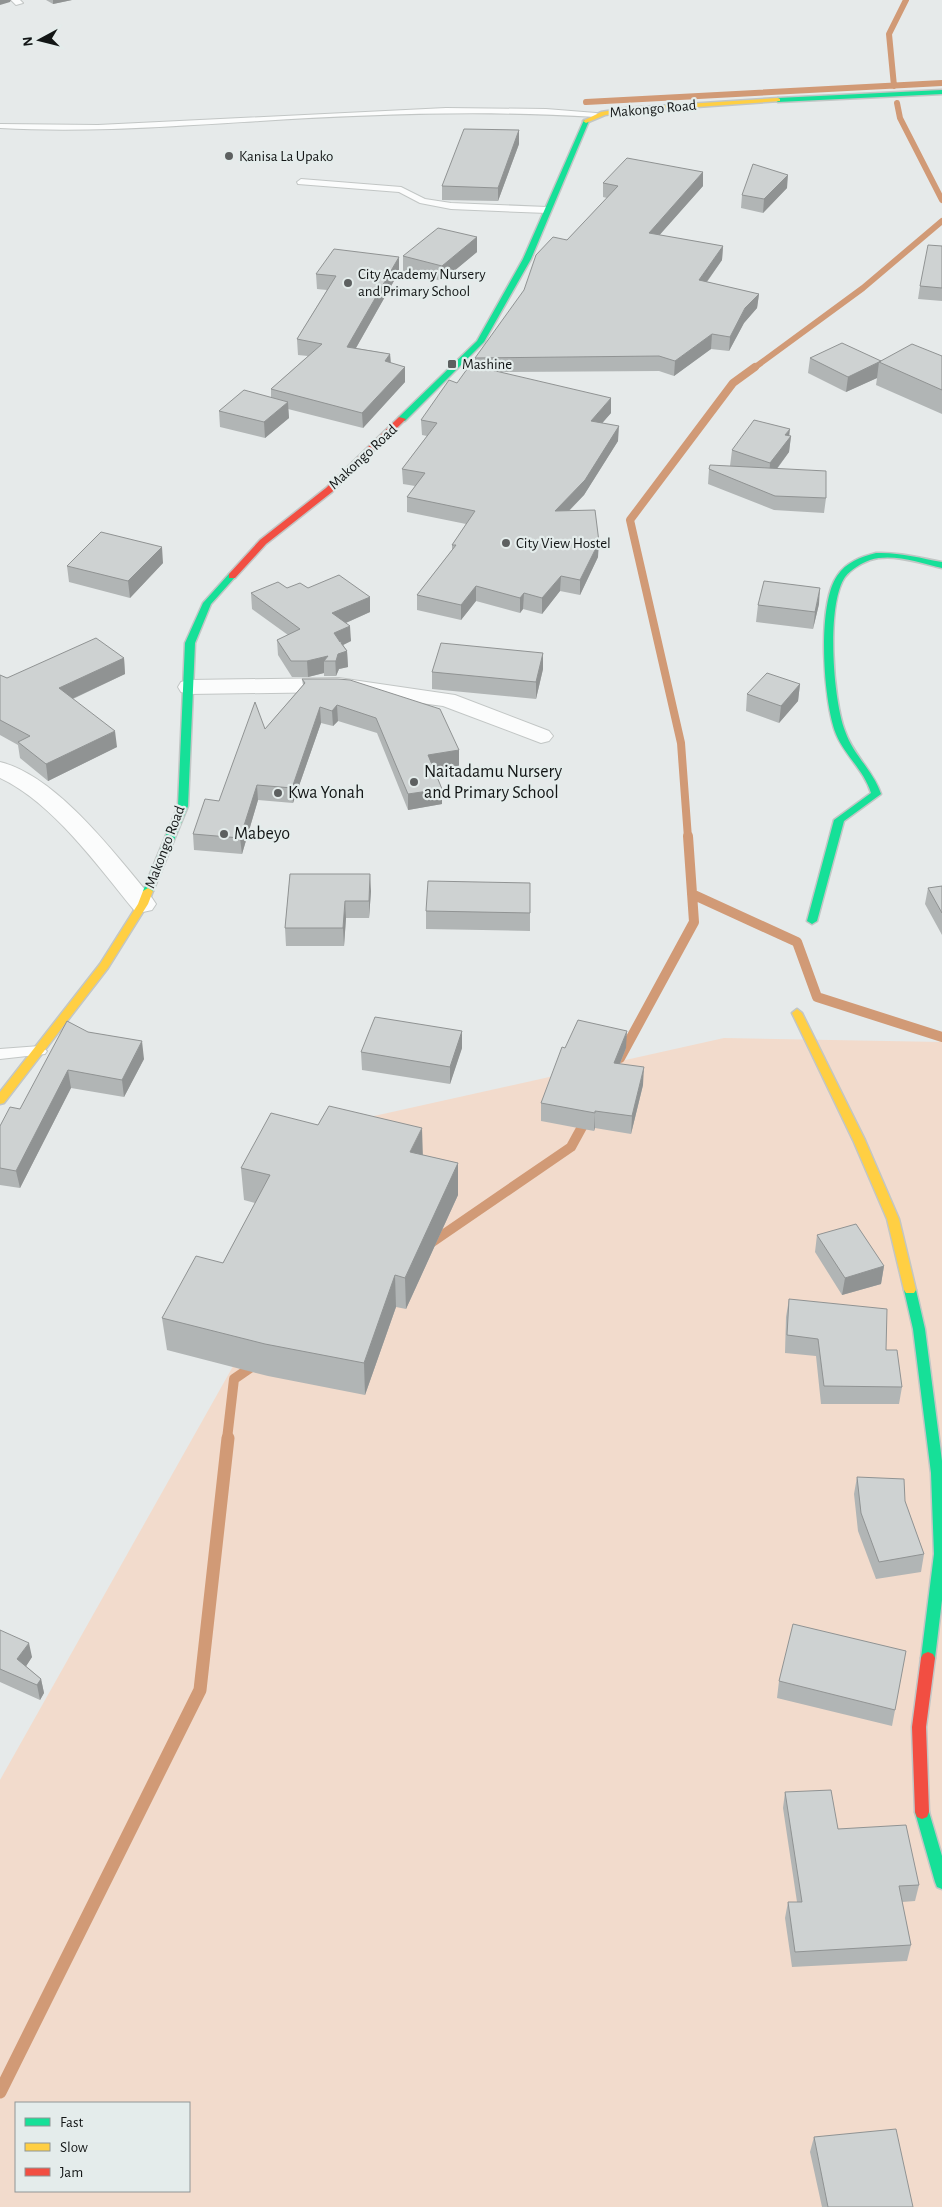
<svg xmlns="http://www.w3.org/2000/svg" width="942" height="2207" viewBox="0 0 942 2207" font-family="'Alegreya Sans',sans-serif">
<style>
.green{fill:#f2dbcc;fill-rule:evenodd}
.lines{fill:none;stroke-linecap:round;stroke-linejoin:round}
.stream-far3{stroke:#d19a76;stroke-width:6}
.stream-far2{stroke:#d19a76;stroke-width:8}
.stream-far1{stroke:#d19a76;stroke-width:10}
.stream{stroke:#d19a76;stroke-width:13}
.lane-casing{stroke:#c2c6c5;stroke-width:2}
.street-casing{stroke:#c2c6c5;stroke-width:2}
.fast-casing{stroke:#c2c6c5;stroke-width:3}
.slow-casing{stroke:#c2c6c5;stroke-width:3}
.jam-casing{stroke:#c2c6c5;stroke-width:3}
.lane{fill:#fbfcfc;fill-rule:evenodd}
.street{fill:#fbfcfc;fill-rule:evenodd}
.fast{fill:#16e098;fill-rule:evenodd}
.slow{fill:#ffcf43;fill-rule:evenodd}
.jam{fill:#f24e42;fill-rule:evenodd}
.wall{fill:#b1b5b5}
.shaded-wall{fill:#909393}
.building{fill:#ced2d2;stroke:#909393}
.poi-dot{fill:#5d6060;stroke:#e4eceb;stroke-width:2}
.labels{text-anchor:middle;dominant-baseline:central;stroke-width:4.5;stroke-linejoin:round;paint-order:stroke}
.far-street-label{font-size:15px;fill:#131616;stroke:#e4eceb}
.far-poi-label{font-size:15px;fill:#131616;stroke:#e4eceb;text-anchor:start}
.poi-label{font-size:18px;fill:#131616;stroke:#e4eceb;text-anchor:start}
</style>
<rect width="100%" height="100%" fill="#e6eaea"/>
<path class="green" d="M724 1038 942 1042V2207H0V1780L374 1116ZM16 2103H189V2191H16Z"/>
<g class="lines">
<path class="stream-far3" d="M894 86 889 34 906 0
M586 102 942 83
M897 103 900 118 942 200
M754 368 863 288 942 221"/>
<path class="stream-far2" d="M688 838 681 743 630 520 733 383 755 367"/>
<path class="stream-far1" d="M692 894 797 942 817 997 942 1037
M620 1058 694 922 688 836
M428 1245 571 1147 588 1116
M227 1439 234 1379 256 1364"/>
<path class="stream" d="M0 2092 200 1690 228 1438"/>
<g class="lane-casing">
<path id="lane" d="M11 0H20L23 3 16 5Z
M446 108 546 109 596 113 600 115 596 117C484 110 372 114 260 121 174 126 87 133 0 128V124L98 125Z
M301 179 401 187 425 199 451 203 547 207 551 210 547 213 451 209 420 203 399 192 298 184 297 182Z
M40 1046 47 1051 45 1054 0 1059V1049Z"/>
</g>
<g class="street-casing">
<path id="street" d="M339 678 455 695 549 731 553 736 549 741 541 743 443 706 339 692 189 694 181 692 178 687 181 682 189 680Z
M0 762C57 776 115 854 152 898L156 904 152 910 143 912 134 910C97 865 53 803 0 778Z"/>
</g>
<g class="fast-casing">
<path id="fast" d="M942 90V94L778 102 775 100 778 98Z
M584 120 589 121 531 259 484 342 405 421H399V417L477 341 523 259Z
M876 553C899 552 920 558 942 562V568C920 563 893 553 870 560 862 563 851 569 845 577 826 605 833 700 845 731 853 755 873 770 881 794L844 821 817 921 812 924 807 921 834 820 871 793C864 770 845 756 836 734 823 701 817 605 837 576 846 562 861 557 876 553Z
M232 573 236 576 211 604 195 643 188 806 153 891 148 894 144 893 143 891 178 806 185 643 203 603 229 574Z
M910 1285 914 1287 916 1290 925 1329 942 1461V1600L935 1658 933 1662 928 1664 923 1662 921 1658 934 1554 931 1473 913 1329 904 1290 906 1287Z
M922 1805 927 1807 929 1812 942 1856V1889L937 1887 935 1882 915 1812 917 1807Z"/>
</g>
<g class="slow-casing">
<path id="slow" d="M778 98 780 99V101L626 112 605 115 586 123 583 121 601 112 626 108Z
M148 888 153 891 148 904 108 968 4 1103 0 1104V1092L100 964 138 904 143 891Z
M797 1009 802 1013 865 1140 899 1219 916 1290 914 1293H906L904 1290 887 1219 853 1140 792 1013Z"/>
</g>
<g class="jam-casing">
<path id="jam" d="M399 417 406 419 332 492 266 544 235 578H229V574L260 540 326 488Z
M928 1652 933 1654 935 1658 926 1727 929 1812 927 1817 922 1819 917 1817 915 1812 912 1727 921 1658 923 1654Z"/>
</g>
<use href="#lane" class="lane"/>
<use href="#street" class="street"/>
<use href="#fast" class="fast"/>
<use href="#slow" class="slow"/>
<use href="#jam" class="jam"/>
</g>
<path class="wall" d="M46 0H72L53 4Z
M519 130V144L498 201 442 200V186Z
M703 172V186L659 235 723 246 722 260 707 282 759 294 757 308 744 323 729 351 711 349 674 376 659 371 501 372 611 413 602 423 618 441 584 495 569 511 598 557 580 595 560 591 542 614 523 609 520 613 476 601 461 620 417 610V595L452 550V545L466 524 407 512V497L415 486 403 484 402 469 427 436 422 435 421 420 457 383 475 366V358L567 240 607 198 603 197V183Z
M787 188 763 213 741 208 742 195Z
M477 237V252L442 281 403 271V256Z
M942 246V301L918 299 920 286Z
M399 257V272L356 348 390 354 391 363 405 367V382L363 428 288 409 289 418 265 438 220 427 219 411 271 398V389L308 356 298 355 297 339 327 290 317 289 316 274Z
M942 356V414L876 385 877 378 846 392 808 373 810 358 880 361Z
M789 436H791L789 452 777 469 826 498 824 513 774 510 708 484 709 469 732 466H730L732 450Z
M163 563 130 598 69 582 67 566Z
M287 588H308L370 597V612L346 623 351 641 343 645 347 651 348 667 339 669 336 676H324V673L308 677H292L278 655 277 640 288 635 252 609 251 593Z
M819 604 813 629 756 622 758 605Z
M543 653V669L536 699 432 689V672Z
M124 658 125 674 73 699 117 747 48 781 20 758 18 745 0 735V675L7 678Z
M302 679 459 750V766L434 770 442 804 408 810 377 733 338 721 333 726 321 723 293 803 258 800 242 854 194 850 193 834 219 801 265 729 303 685Z
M800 684 798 701 779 723 746 711 747 694Z
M290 874 371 891 369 918H346L344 946H286L285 928Z
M530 883V931L426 929V911Z
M942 886V935L925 904 928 888Z
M462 1031V1048L450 1084 362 1070 361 1052Z
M88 1032 144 1059 124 1097 71 1088 20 1188 0 1185V1126L20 1109Z
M565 1048H626L620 1064 643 1085 631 1134 595 1128 594 1131 541 1121V1103Z
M423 1155 458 1163V1195L406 1309 396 1307 365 1395 268 1376 167 1350 162 1318 223 1263 255 1203 244 1200 241 1168Z
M817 1235 884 1266 881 1284 842 1295 815 1252Z
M789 1299 886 1350 902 1387 899 1404H821L816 1356 785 1353 786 1317Z
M857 1477 905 1501 924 1554 921 1572 876 1579 858 1531 854 1494Z
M0 1630 32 1657 26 1666 41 1679 44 1693 40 1700 0 1682Z
M779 1681 895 1710 892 1726 777 1698Z
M785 1792 919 1885 915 1901 902 1902 911 1945 907 1961 792 1967 785 1918 788 1902H797L783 1808Z
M814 2137 913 2207H822L810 2152Z"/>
<path class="shaded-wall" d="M0 0H11L10 2 0 5Z
M53 0H72L53 4Z
M519 130V144L498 201V188Z
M703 172V186L649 247V233Z
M788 175 787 188 763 213 764 199Z
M477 237V252L442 281V266Z
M723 246 722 260 698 294 699 280Z
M399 257V272L348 362 347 347Z
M759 294 757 308 744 323 729 351 730 337 745 308Z
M712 334 711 349 674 376 675 361Z
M390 354 391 369 385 361Z
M879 362 877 378 846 392 848 377Z
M405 367V382L363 428 362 413Z
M611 398V413L591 436V421Z
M288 402 289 418 265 438 264 422Z
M619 426 618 441 584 495 554 526 555 511Z
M790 429 789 438 791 436 789 452 769 479 770 463 785 435Z
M599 542 598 557 580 595V580Z
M162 547 163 563 130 598 128 581Z
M561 576 560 591 542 614V598Z
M476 586V601L461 620V605Z
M820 588 819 604 813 629 815 612Z
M524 593 523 609 520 613V598Z
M370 597V612L332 629V613Z
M350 626 351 641 343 645 347 651 348 667 339 669 336 676 334 633Z
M543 653V669L536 699V682Z
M328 656 324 661V673L308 677 307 661Z
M124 658 125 674 61 704 59 688Z
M800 684 798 701 779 723 781 706Z
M337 705 338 721 333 726 332 711Z
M320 707 321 723 293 803 292 788Z
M115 731 117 747 48 781 46 764Z
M459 750V766L428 771V755Z
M257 785 258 800 242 854 240 838Z
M442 789V804L408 810V794Z
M370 874 371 891 369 918V901Z
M345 901 346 918 344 946 343 928Z
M462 1031V1048L450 1084V1067Z
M627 1031 626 1048 613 1081 614 1063Z
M142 1041 144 1059 124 1097 122 1080Z
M644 1067 643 1085 631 1134 632 1116Z
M68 1070 71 1088 20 1188 16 1171Z
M595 1111V1128L594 1131 595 1113Z
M422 1128 423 1159 410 1152Z
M458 1163V1195L406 1309 405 1278Z
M884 1266 881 1284 842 1295 845 1278Z
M395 1275 396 1307 365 1395 364 1363Z
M29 1643 32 1657 21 1674 17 1659Z
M41 1679 44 1693 40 1700 37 1685Z"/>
<path class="building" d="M464 129 519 130 498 188 442 186Z
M627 158 703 172 649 233 723 246 699 280 759 294 745 308 730 337 712 334 675 361 659 356 475 358 524 290 536 255 553 237 567 240 618 186 603 183Z
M753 164 788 175 764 199 742 195Z
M438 228 477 237 442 266 403 256Z
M928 245 942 246V288L920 286Z
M334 249 399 257 347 347 390 354 385 361 405 367 362 413 271 389 322 344 297 339 336 276 316 274Z
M842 343 881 361 848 377 810 358Z
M912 344 942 356V390L879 362Z
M470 365 611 398 591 421 619 426 585 480 555 511 595 510 599 542 580 580 561 576 542 598 524 593 520 598 476 586 461 605 417 595 456 545H452L475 511 407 497 425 473 402 469 437 423 421 420 449 380 457 383Z
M244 390 288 402 264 422 219 411Z
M754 420 790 429 785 435 791 436 770 463 732 450Z
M710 465 826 471V498L775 496 709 469Z
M101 532 162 547 128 581 67 566Z
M339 575 370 597 332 613 350 626 334 633 340 642 342 641 341 643 347 651 338 654 336 661H324L328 656 307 661H291L277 640 300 629 251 593 278 582 287 588 300 583 308 588Z
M764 581 820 588 815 612 758 605Z
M96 638 124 658 59 688 115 731 46 764 18 742 30 736 0 720V675L7 678Z
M441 643 543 653 536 682 432 672Z
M767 673 800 684 781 706 747 694Z
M302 679H338L350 680 440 709 459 750 428 755 442 789 408 794 376 718 337 705 332 711 320 707 292 788 257 785 240 838 193 834 205 799 219 801 255 702 265 729 305 683Z
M290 874H370L369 901H345L343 928H285Z
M428 881 530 883V913L426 911Z
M942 886V913L928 888Z
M375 1017 462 1031 450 1067 361 1052Z
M578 1020 627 1031 614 1063 644 1067 632 1116 595 1111V1113L541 1103 562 1047 565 1048Z
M67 1021 88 1032 142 1041 122 1080 68 1070 16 1171 0 1168V1126L10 1107 20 1109Z
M329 1106 422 1128 410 1152 458 1163 405 1278 395 1275 364 1363 265 1344 162 1318 196 1256 223 1263 270 1175 241 1168 271 1113 318 1125Z
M856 1224 884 1266 845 1278 817 1235Z
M789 1299 887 1309 886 1350H897L902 1387 824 1386 818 1339 787 1335Z
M857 1477 904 1479 905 1501 924 1554 879 1562 861 1513Z
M793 1624 906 1651 895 1710 779 1681Z
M0 1630 29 1643 17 1659 41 1679 37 1685 0 1669Z
M831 1790 838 1829 906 1825 919 1885 899 1886 911 1945 795 1952 788 1902H802L785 1792Z
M896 2129 913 2207H828L814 2137Z"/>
<g class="poi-dot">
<circle cx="229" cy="156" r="5"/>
<circle cx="348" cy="283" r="5"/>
<rect x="447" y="359" width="10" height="10" rx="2.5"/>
<circle cx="506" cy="543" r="5"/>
<circle cx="414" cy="782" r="5"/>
<circle cx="278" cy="793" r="5"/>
<circle cx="224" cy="834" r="5"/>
</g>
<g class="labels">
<g class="far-street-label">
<text transform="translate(653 109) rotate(-5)">Makongo Road</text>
<text transform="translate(363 457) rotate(-43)">Makongo Road</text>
<text transform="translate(165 847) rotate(-69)">Makongo Road</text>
</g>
<g class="far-poi-label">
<text x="239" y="156">Kanisa La Upako</text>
<text x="358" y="274">City Academy Nursery<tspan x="358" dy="17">and Primary School</tspan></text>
<text x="462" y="364">Mashine</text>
<text x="516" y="543">City View Hostel</text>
</g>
<g class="poi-label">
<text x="424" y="772">Naitadamu Nursery<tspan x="424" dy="21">and Primary School</tspan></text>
<text x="288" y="793">Kwa Yonah</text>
<text x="234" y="834">Mabeyo</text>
</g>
</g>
<rect x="15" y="2102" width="175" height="90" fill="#e4eceb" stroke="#909696"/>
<rect x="25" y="2118" width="25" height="8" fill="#16e098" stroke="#909696"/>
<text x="60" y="2127" font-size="15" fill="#131616">Fast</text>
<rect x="25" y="2143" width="25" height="8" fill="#ffcf43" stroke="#909696"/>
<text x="60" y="2152" font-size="15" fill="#131616">Slow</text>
<rect x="25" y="2168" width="25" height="8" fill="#f24e42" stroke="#909696"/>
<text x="60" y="2177" font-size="15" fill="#131616">Jam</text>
<g transform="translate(40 40) rotate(263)" stroke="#e4eceb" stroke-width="4" paint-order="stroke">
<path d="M0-4L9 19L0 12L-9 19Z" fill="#131616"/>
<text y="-8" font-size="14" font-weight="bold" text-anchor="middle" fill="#131616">N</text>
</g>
</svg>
